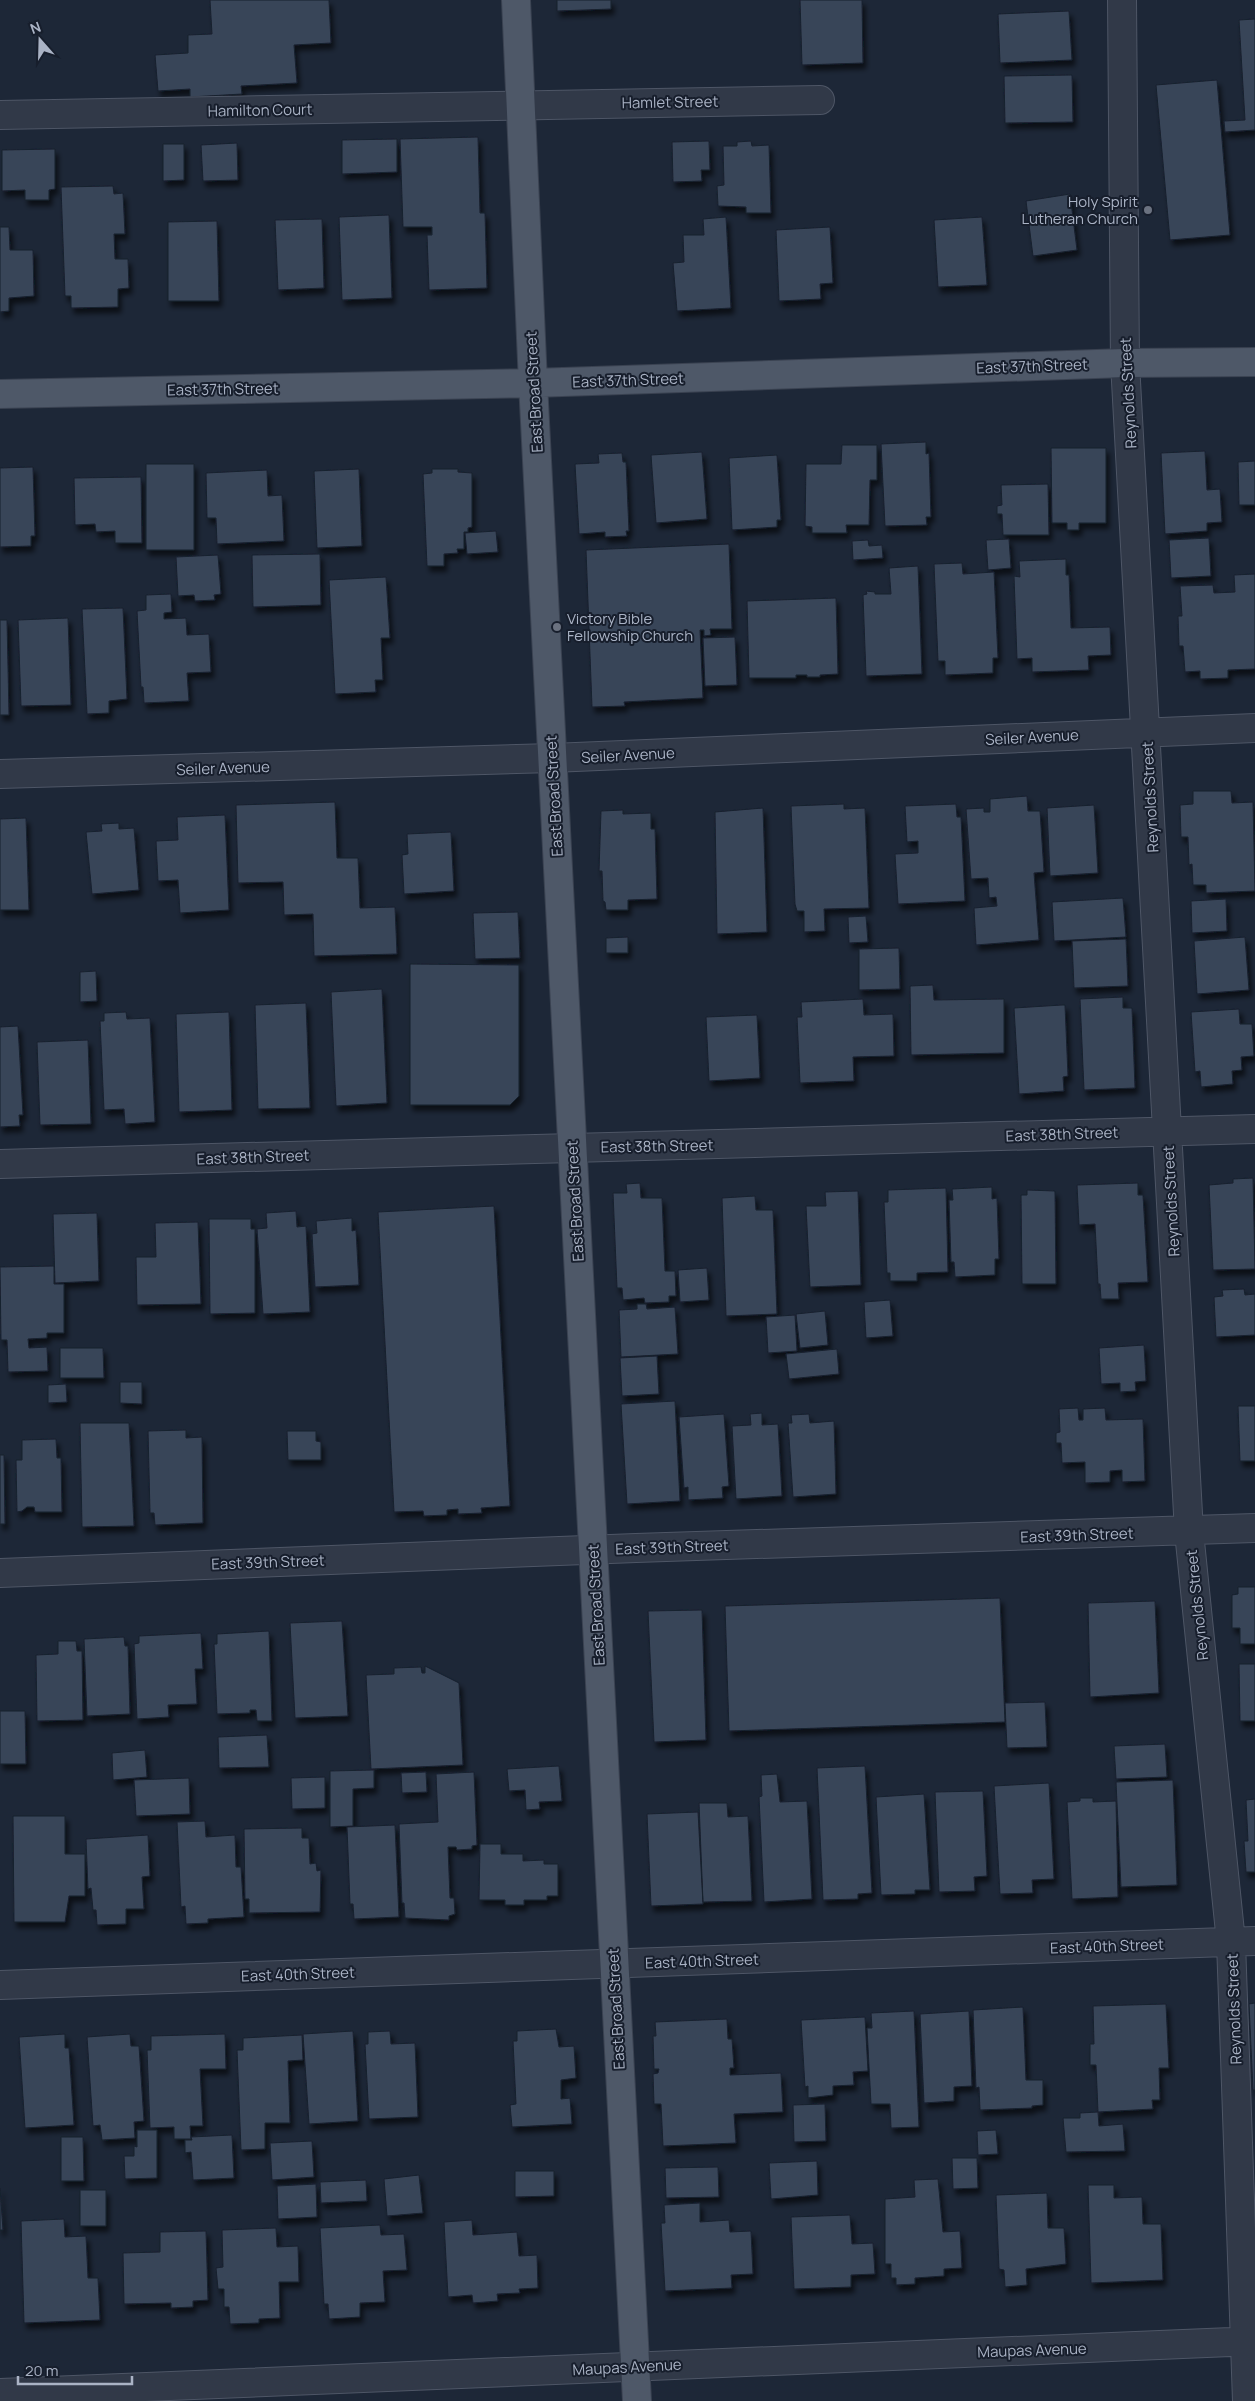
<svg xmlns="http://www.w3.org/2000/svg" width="1255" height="2401" viewBox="0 0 1255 2401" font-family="Manrope,sans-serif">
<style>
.building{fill:#394558;stroke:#18202e;filter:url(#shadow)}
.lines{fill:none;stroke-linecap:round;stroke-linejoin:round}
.minor-casing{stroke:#4e5666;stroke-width:30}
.major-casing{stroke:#3a4251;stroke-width:30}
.minor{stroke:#313948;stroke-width:28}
.major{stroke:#4e5868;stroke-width:28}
.worship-dot{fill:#6b7280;stroke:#171e2c;stroke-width:2}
.labels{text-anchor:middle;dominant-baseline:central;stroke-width:4;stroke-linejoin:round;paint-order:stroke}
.street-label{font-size:15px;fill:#aab3c5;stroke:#171e2c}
.poi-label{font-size:15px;fill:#aab3c5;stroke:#171e2c;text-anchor:end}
</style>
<defs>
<filter id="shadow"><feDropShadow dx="3" dy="5.5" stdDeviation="2.5" flood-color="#0009"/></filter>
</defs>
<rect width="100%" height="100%" fill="#1d2737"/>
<path class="building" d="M210 0H329L331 43 294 45 297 83 241 86 242 94 190 97V89L158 91 155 55 188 53V35L212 34Z
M557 0H611V9L557 11Z
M800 0H862L863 63 802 65Z
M1069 11 1072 60 1000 63 998 14Z
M1255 19V130L1225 132 1224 121 1245 120 1239 20Z
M1072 75 1073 122 1005 123 1004 76Z
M1217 80 1230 235 1170 240 1156 85Z
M478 137 480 213H485L487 288 429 290 427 235H432V227H403L400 139Z
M397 139V172L342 174V140Z
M709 141 710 170H701L702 181 673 182 672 142Z
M751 141 752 146 769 145 771 213H746V207L718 206 717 186 724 185 723 146H737V142Z
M237 143 238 180 203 181 201 145Z
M163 144H184V180L163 181Z
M55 149V189L49 190V200H25V190L2 191V150Z
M113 186 114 194 123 193 125 234H114L115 259H128L129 288 118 289V307L71 308V296H65L61 187Z
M1070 194 1077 250 1033 256 1026 201Z
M389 215 392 298 342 300 339 217Z
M726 217 731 308 677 311 673 263 684 262 683 235H704L703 219Z
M982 217 987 285 938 287 934 220Z
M322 219 324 288 278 290 275 220Z
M217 221 219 301H168V222Z
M0 227H9L10 250H33L34 296 9 298V311L0 312Z
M830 227 833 283 820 284 821 299 779 301 776 230Z
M926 442V454L929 453 931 517H926L927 525 885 526 881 444Z
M842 445H877V480H870L869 525H846L847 533H812V527L805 526 806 464H841Z
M1051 448H1106V523H1079V530H1067V523H1052Z
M1205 451 1207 490 1220 489 1222 522 1207 523V531L1165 534 1161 453Z
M702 452 707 519 656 523 651 455Z
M622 453 623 462H626L629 531H626L627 536 605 537V532L579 534 575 464 599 463 598 454Z
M777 455 781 520H777V527L732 530 729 458Z
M1255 461V505H1239L1238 462Z
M146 464H194V550H146Z
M33 467 35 536H31V546L0 547V468Z
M359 469 362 546 317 548 314 471Z
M432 469H458V472L472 473V527L468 528V532H464V549H457L458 553 444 554V566H427L423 474 432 473Z
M267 470 268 496 282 495 284 541 217 544 216 518H207L206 473Z
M141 477 142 543H115V531L96 532 95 524 75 525 74 478Z
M1048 484 1049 535H1003L1002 514H997V506L1002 505 1001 485Z
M496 531 498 552 467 554 465 533Z
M1209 538 1211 576 1171 578 1169 540Z
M1009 539 1011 568 988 570 986 540Z
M868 540 869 546 882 545 883 558 853 560 852 541Z
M729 544 732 629H710L711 635 704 636V630H700L703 698 624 702 625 706 592 707 586 550Z
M320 554 321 605 253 607 252 555Z
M218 555 221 594 214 595 215 600 195 601 194 595 178 596 176 557Z
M1066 559V575H1069L1071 628 1110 627 1111 655 1088 656 1089 670 1032 672V658L1017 659 1014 576 1020 577 1019 561Z
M962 563 963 574 994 572 998 658H993V673L945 675V661H938L934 564Z
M918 566 922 674 866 676 863 595 867 594 866 591 875 592V594H891L889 568Z
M1255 574V669L1228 670V678L1200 679V671L1185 672 1183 646H1179L1178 616H1182L1180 586 1213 585 1214 593 1235 592 1234 575Z
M386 577 390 638H381L383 680H375L376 692 335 694 329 580Z
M171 594 172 612 164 613V619L186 618 187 635 209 634 211 672 187 673 189 701 144 703 143 687H141L137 611 146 610V595Z
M836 598 838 674 820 675V677H807V675H796V678H749L747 601Z
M123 608 127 699 109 701V713L87 714 82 609Z
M68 618 71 705 21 706 18 620Z
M0 620H7L9 715H0Z
M735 637 737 685 705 686 703 638Z
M1193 791H1231L1232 803 1253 802 1255 891 1206 893V885H1193L1192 864 1189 865 1188 837H1181L1180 805 1193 804Z
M1027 796 1028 811H1040L1044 872 1034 873 1039 940 976 945 974 908 997 906 996 897 989 898 988 878 971 879 966 809 984 808V812H990V799Z
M335 802 337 858H358L360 908 395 907 397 954 314 956 313 914 284 915 283 882 238 883 236 805Z
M844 804V809L865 808 869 908 824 909 825 931 804 932V911H797L795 904 791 806Z
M956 804 957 817H961L965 901 898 904 895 854 918 853V841L907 842 905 806Z
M1094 805 1098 873 1050 876 1047 808Z
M763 808 767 932 717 934 715 812Z
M623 810V814L651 813V829H655L657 899 628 900V910H606L605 902 603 901 602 871H599L601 811Z
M225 815 229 910 180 913 178 880 158 881 156 841 178 840 177 817Z
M26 818 29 910H0V819Z
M119 823V829L134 828 139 890 92 894 86 832 102 831 101 824Z
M451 832 454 891 404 894 402 855 408 854 407 834Z
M1123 898 1126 937 1054 941 1052 902Z
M1226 899 1227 931 1192 933 1191 901Z
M518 912 520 958 475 959 473 913Z
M866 916 868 942 849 943 848 917Z
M628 937V953H606V938Z
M1245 937 1249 990 1197 994 1194 941Z
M1126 939 1128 986 1074 988 1072 941Z
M899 948 900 989 859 990V949Z
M410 964 519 965V1096L510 1105H410Z
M96 971 97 1001 80 1002V972Z
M933 985 934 1000 1004 999V1053L911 1055 910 986Z
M382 989 387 1103 336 1106 331 992Z
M1123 997V1008H1132L1135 1088 1084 1090 1080 999Z
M863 999 864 1015 893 1014 894 1056 853 1057 854 1081 800 1083 797 1017H802L801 1002Z
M306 1003 310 1108 258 1109 255 1005Z
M1062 1005H1065L1068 1076 1063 1077 1064 1091 1019 1094 1014 1008Z
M1239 1009 1240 1024H1252L1254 1056 1241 1057 1242 1070 1232 1071 1233 1084 1201 1087 1200 1071 1195 1072 1191 1012Z
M126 1012 127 1019 150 1018 155 1122 125 1124 124 1109 104 1110 100 1021H104V1013Z
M229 1012 232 1110 179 1112 176 1014Z
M757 1015 760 1078 709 1081 706 1017Z
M18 1026 23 1115H19L20 1126 0 1127V1027Z
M88 1040 91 1124 40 1125 37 1042Z
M1253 1178 1255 1269 1213 1270 1209 1185 1233 1183V1179Z
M640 1183 641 1198H662L665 1271H675L676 1296H669V1302L645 1303 644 1298 623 1300 622 1288H617L613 1193H627L626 1184Z
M1138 1183V1195H1143L1148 1282 1118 1283 1119 1299H1101L1100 1284H1098L1095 1224 1079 1225 1077 1185Z
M992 1187V1199L997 1198 999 1259H995V1275L955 1277 954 1262H951L949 1200H953L952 1189Z
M946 1188 948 1272 917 1273V1281H890V1273H887L884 1202H888V1190Z
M1027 1190 1055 1191 1056 1284H1022L1021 1195H1027Z
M858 1191 861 1285 810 1287 806 1206H826L825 1192Z
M755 1196 756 1210H773L777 1314 726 1316 722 1198Z
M494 1206 510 1506 481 1508 482 1513 458 1514V1509L447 1510V1515L424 1516 423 1511 394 1512 378 1212Z
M296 1211 297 1227 306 1226 310 1312 263 1314 257 1229 267 1228 266 1213Z
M97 1213 99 1281 55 1283 53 1214Z
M352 1218V1231L356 1230 359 1285 315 1287 312 1234 317 1233 316 1221Z
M209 1219H251V1229H255V1313L210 1314Z
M198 1222 201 1304 137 1305 136 1257H156L155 1223Z
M54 1266V1284H64V1333H47V1338L28 1339 29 1348 47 1347 48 1371 8 1372 7 1340H1L0 1267Z
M707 1268 709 1300 680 1302 678 1270Z
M1244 1289 1245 1295 1255 1294V1335L1216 1337 1214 1297 1223 1296 1222 1290Z
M890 1300 893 1336 866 1338 864 1302Z
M637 1304H646L647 1309 675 1307 678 1354 621 1357 619 1310 637 1309Z
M825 1311 828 1345 800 1348 796 1314Z
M795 1315 797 1351 768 1353 766 1317Z
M1144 1345 1146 1381 1135 1382 1136 1391 1120 1392V1383L1101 1384 1099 1348Z
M60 1348H103L104 1378H60Z
M837 1349 839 1374 789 1379 786 1354Z
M657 1356 659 1394 622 1396 620 1358Z
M120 1382H142V1404L120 1403Z
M66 1384 67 1402 48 1403V1385Z
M675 1401 680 1501 627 1504 621 1404Z
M1238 1406H1255V1461H1240Z
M1078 1408 1079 1420H1083V1409L1105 1408 1106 1420 1143 1419 1145 1481 1122 1482V1470L1110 1471V1482L1085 1483V1462L1062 1463 1061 1443H1056V1433L1060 1432 1059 1409Z
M762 1413V1425L778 1424 782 1496 736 1499 732 1426 751 1425 750 1414Z
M724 1414 729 1486 722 1487 723 1498 688 1500V1487L684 1488 679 1417Z
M809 1414 810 1423 834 1421 836 1494 793 1497 788 1423H792L791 1415Z
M80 1423H129L134 1526 82 1527Z
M186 1430V1438L202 1437 203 1523 155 1525 154 1513H150L148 1431Z
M287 1431H316V1441L321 1442V1460H288Z
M56 1439 57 1458H61L62 1512H35L34 1507H27L22 1511 17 1512 16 1460H22V1440Z
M0 1455H4L5 1524H0Z
M1238 1587H1255V1644H1240V1628H1232V1595L1238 1594Z
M1000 1598 1005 1722 729 1731 725 1606Z
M1155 1601 1159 1693 1090 1697 1088 1603Z
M702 1610 706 1740 654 1742 648 1611Z
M342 1621 348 1716 295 1718 290 1623Z
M269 1631 272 1721H257L256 1710H250V1713L217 1714 214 1644H217V1634Z
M201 1633 203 1669H195L197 1704 168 1705 169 1717 137 1719 134 1644 139 1643V1636Z
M124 1637 125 1646H128L130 1714 87 1716 84 1639Z
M58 1641H76L77 1651H82L83 1720 37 1721 36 1655 58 1654Z
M1239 1664H1255V1721H1240Z
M425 1666 459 1683 463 1765 371 1769 366 1675 394 1674V1668L421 1667 422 1673H425Z
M1045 1702 1047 1747 1007 1748 1005 1703Z
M0 1711H25L26 1764H0Z
M267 1735 269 1767 219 1768 218 1737Z
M1165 1744 1167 1777 1116 1779 1114 1746Z
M145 1750 147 1777 113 1780 112 1753Z
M559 1766 562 1801 539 1802 540 1809 526 1810 525 1790 509 1791 507 1769Z
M865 1766 872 1893 858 1894V1899L823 1900 817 1768Z
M374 1770V1788L353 1789V1826L330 1827V1771Z
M426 1772 427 1792 402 1793 401 1773Z
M474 1772 477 1845 472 1846V1849L457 1850 456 1847H448L450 1898H454L455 1914 449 1916V1920L405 1918 404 1903H402L399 1824 438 1822 436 1774Z
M777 1774 780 1802 807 1801 812 1899 764 1902 759 1797 762 1796 761 1775Z
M325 1777V1808L292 1809 291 1778Z
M189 1778 190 1814 136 1816 134 1780Z
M1173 1780 1177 1885 1121 1887 1116 1782Z
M1049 1783 1054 1879 1032 1880 1033 1893 1000 1894 994 1786Z
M983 1791 987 1876 974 1877 975 1891 939 1892 935 1792Z
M924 1794 930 1890H915V1894L881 1895 876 1797Z
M1080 1798H1093V1802L1116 1801 1118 1897 1072 1899 1067 1802 1080 1801Z
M1255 1799V1872H1246L1244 1841H1248L1246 1800Z
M699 1803H727L728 1817 748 1816 752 1901 703 1902Z
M698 1812 703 1904 651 1906 647 1814Z
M13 1816H65V1854H85V1896H69L65 1922H14Z
M205 1821 206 1837 235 1835 236 1867H241L244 1917 208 1919V1923L186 1924 185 1906 181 1907 177 1822Z
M395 1825 399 1917 354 1919 353 1904H350L347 1827Z
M302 1828V1838H309L310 1864 316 1863 317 1871 321 1870 320 1912 249 1913V1899H245L244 1829Z
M148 1835 150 1876 142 1877 144 1909H126V1924L97 1925 96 1910H93L91 1888 88 1889 86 1839Z
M480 1844H501V1854H523V1861L544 1860V1864H558V1896H547V1900H524V1905H505V1900H479Z
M1255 2003V2090H1253L1249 2004Z
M1166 2004 1169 2068H1159L1160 2100H1152L1153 2109 1098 2112 1096 2065H1090V2044H1094L1093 2006Z
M1023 2007 1026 2080H1043V2105L1032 2106V2108L980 2110 979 2087 976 2088 973 2010Z
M914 2011 919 2127 891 2128 890 2104H871L867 2028H872L871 2013Z
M969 2011 972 2086 954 2087V2101L924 2103 920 2014Z
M865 2017 868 2071 853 2072 854 2085 833 2086V2095L808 2098V2086L805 2087 801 2020Z
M727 2019 728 2039H732L734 2068H730V2075L781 2073 783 2112 734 2114 736 2143 663 2146 661 2104H654L653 2074 658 2073 659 2069H654L653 2036H656L655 2022Z
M556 2029 559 2047 574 2046 576 2078 561 2080V2099L570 2098 572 2124 512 2127 510 2105 516 2104 513 2041H517V2031Z
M353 2031 358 2121 309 2124 303 2034Z
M390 2031 391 2044 415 2043 418 2117 369 2119 365 2044H368V2032Z
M65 2034V2048H69L74 2125 25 2128 19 2037Z
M130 2034 131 2046H139L144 2121 134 2122 135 2138 102 2140 100 2125 93 2126 87 2037Z
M225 2034 226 2069H200L203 2126H190L191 2139H174V2127L150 2128 147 2050H151V2036Z
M302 2035 303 2060 288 2061 290 2123H265V2149L241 2150 237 2050H243V2038Z
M825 2104 826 2141 794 2142 793 2105Z
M1098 2112 1099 2126 1123 2124 1125 2151 1066 2152 1063 2118H1080V2113Z
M137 2130H157V2178L125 2179 124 2156H134V2146L137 2147Z
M996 2130 998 2154 978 2155 977 2131Z
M232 2135 234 2178 193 2180 191 2152 185 2153V2140H192L191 2137Z
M61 2137H83L84 2181H61Z
M312 2141 314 2177 272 2180 270 2143Z
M952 2158H977L978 2188 953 2189Z
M817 2161 818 2195 771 2199 769 2163Z
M718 2167 719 2197 666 2198 665 2168Z
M515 2171H554V2196L515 2197Z
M419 2175 423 2213 387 2216 384 2179Z
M938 2179 943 2232 960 2231 962 2268 944 2269V2276L915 2278V2284L896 2285V2278H891V2264H885V2199L915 2197 914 2180Z
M366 2180 367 2201 321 2203 320 2182Z
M316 2184 317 2217 278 2219 277 2186Z
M1088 2185H1114V2198L1142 2197 1143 2224H1161L1163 2280 1091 2283Z
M0 2188 3 2230H0Z
M80 2190H106V2226H80Z
M1047 2193 1048 2228H1064L1066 2264 1026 2269 1027 2285 1005 2287 1004 2270 999 2269 996 2195Z
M700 2203V2222L729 2220 730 2232 751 2231 753 2274 731 2275 732 2288 665 2291 661 2223H665L664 2205Z
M850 2215 852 2244 873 2243 875 2274 851 2275V2287L794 2289 791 2217Z
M64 2219 65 2237 86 2236 88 2278H98L100 2320 24 2323 21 2221Z
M472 2220 473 2235 517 2232 519 2256 537 2255 538 2288 519 2289 520 2293 497 2294 498 2301 473 2303 472 2295 448 2297 444 2222Z
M380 2225 381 2235 404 2234 407 2270 383 2271 385 2302 360 2303V2317L329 2319 328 2304H324L320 2228Z
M276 2228 277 2247 298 2246 299 2282H279L280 2318 259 2319V2323L230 2324 229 2307H224V2289H218L216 2268 223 2267 222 2230Z
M206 2231 208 2300 193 2301V2307L171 2308V2303L124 2304 123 2253 160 2252V2232Z"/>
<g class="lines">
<g class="minor-casing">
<path id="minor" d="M1122 0 1125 363 1189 1532 1231 1942 1247 2401
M0 115 820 100
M0 774 552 758 1255 728
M0 1164 1255 1129
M0 1573 636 1548 1255 1528
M0 1985 1255 1941
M0 2393 1255 2341"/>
</g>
<g class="major-casing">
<path id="major" d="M516 0 533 383 637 2401
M0 394 533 383 1125 363 1255 362"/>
</g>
<use href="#minor" class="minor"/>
<use href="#major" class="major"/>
</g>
<g class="worship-dot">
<circle cx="1148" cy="210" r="5"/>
<circle cx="557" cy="627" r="5"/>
</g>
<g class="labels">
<g class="street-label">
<text transform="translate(670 102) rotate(-1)">Hamlet Street</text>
<text transform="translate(260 110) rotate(-1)">Hamilton Court</text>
<text transform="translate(1032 366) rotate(-2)">East 37th Street</text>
<text transform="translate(628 380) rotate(-2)">East 37th Street</text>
<text transform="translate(223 389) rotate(-1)">East 37th Street</text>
<text transform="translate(534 392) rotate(-93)">East Broad Street</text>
<text transform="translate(1128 393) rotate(-93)">Reynolds Street</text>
<text transform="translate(1032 737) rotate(-3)">Seiler Avenue</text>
<text transform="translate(628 755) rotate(-3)">Seiler Avenue</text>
<text transform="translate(223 768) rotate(-2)">Seiler Avenue</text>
<text transform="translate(554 796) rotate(-93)">East Broad Street</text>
<text transform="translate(1150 797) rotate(-93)">Reynolds Street</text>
<text transform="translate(1062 1134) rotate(-2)">East 38th Street</text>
<text transform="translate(657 1146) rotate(-1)">East 38th Street</text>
<text transform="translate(253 1157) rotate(-2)">East 38th Street</text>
<text transform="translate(575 1201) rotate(-93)">East Broad Street</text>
<text transform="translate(1171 1201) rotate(-93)">Reynolds Street</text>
<text transform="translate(1077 1535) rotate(-2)">East 39th Street</text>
<text transform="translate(672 1547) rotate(-2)">East 39th Street</text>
<text transform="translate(268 1562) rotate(-2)">East 39th Street</text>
<text transform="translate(596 1605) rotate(-93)">East Broad Street</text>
<text transform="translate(1197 1605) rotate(-96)">Reynolds Street</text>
<text transform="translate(1107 1946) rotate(-2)">East 40th Street</text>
<text transform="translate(702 1961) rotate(-2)">East 40th Street</text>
<text transform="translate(298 1974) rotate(-2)">East 40th Street</text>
<text transform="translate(616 2009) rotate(-93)">East Broad Street</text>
<text transform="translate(1234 2009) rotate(-92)">Reynolds Street</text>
<text transform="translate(1032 2350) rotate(-2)">Maupas Avenue</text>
<text transform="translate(627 2367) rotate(-3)">Maupas Avenue</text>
</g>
<g class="poi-label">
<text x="1138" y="201">Holy Spirit<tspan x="1138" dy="17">Lutheran Church</tspan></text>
<text x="567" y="618" text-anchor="start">Victory Bible<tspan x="567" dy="17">Fellowship Church</tspan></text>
</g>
</g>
<g transform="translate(40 40) rotate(340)" stroke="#171e2c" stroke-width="4" paint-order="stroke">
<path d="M0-4L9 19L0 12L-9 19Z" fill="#aab3c5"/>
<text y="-8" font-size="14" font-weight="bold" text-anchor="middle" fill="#aab3c5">N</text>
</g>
<path d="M18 2376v8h114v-8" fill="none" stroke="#aab3c5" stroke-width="2.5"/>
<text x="25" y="2376" font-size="15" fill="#aab3c5" stroke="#171e2c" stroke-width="4" paint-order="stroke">20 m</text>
</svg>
